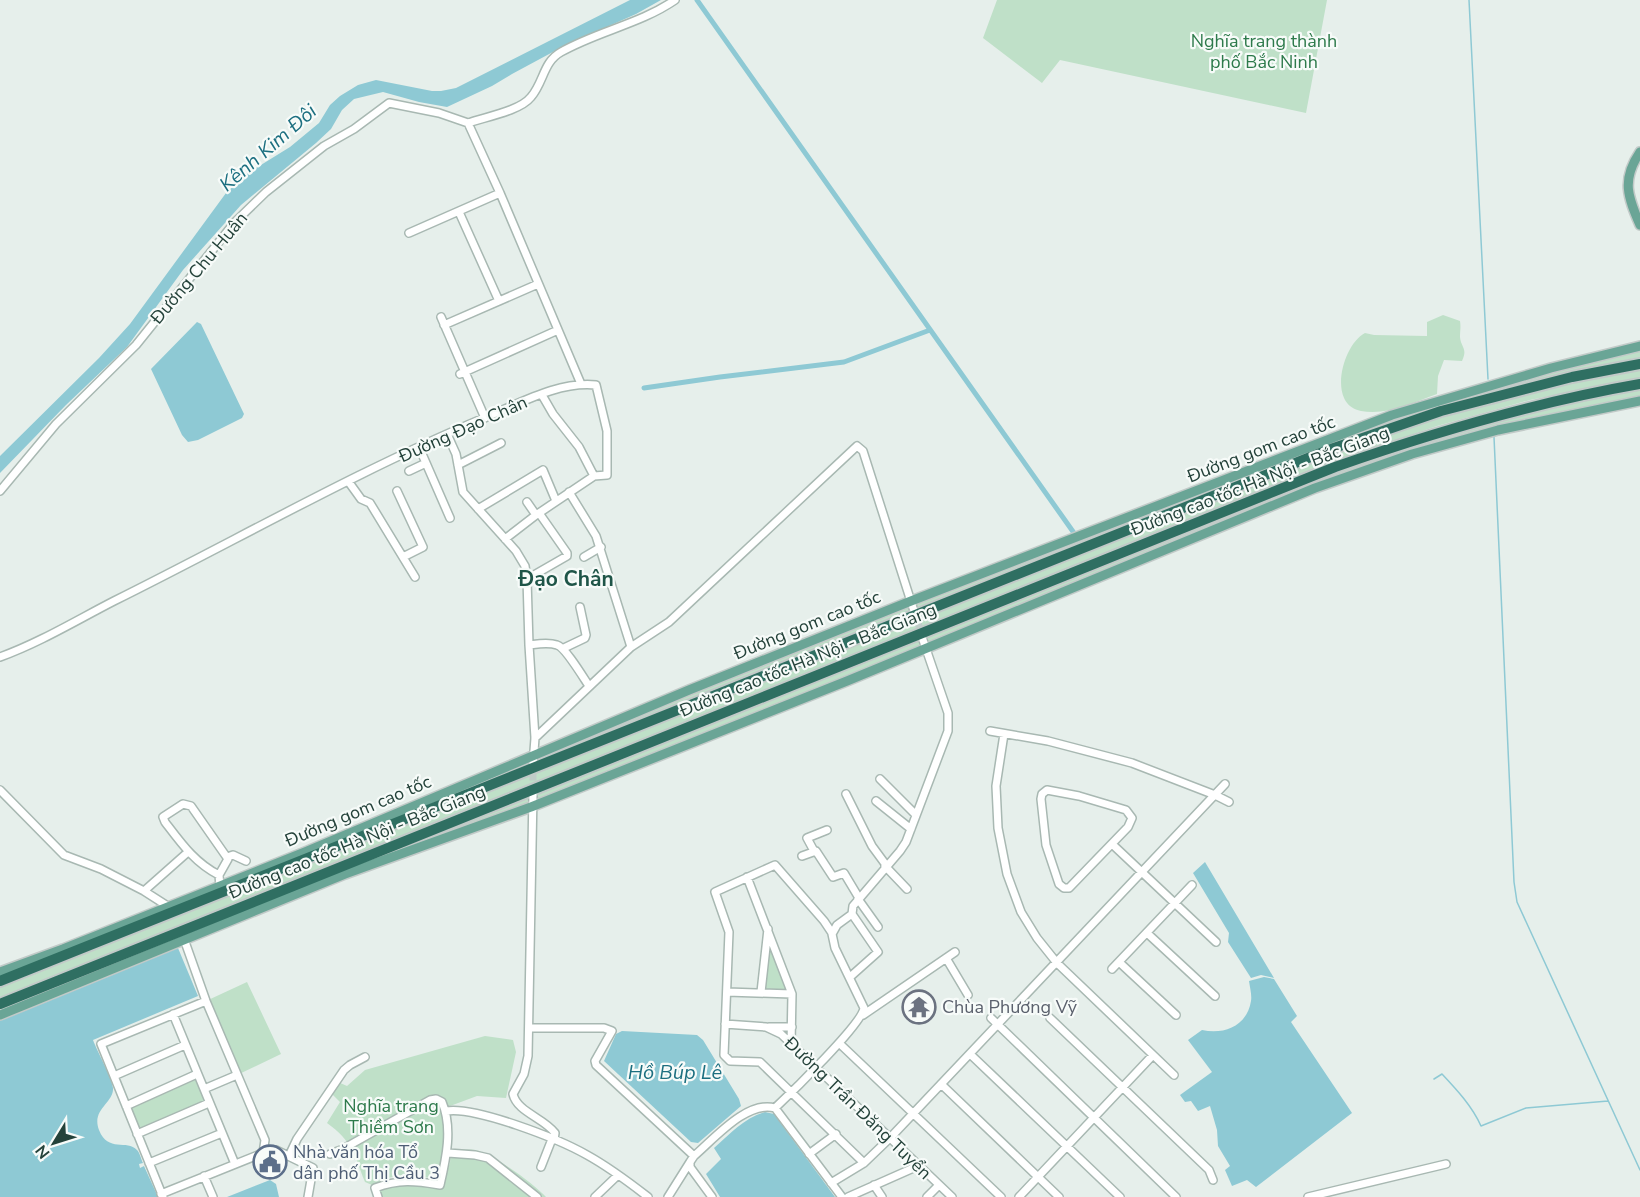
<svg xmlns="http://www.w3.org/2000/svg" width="1640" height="1197" viewBox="0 0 1640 1197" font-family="'Nunito Sans',sans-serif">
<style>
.green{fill:#bfe0c8}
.water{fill:#8ec9d4}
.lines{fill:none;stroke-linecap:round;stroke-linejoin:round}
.stream{stroke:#8ec9d4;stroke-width:1.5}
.canal{stroke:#8ec9d4;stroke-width:5}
.minor-tunnel{stroke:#bfccc8;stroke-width:7;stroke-dasharray:7 3.5;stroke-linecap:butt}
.minor-casing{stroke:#a8b8b2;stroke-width:10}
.major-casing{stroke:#c2cac8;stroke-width:12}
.highway-casing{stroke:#c2cac8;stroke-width:14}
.minor{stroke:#fff;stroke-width:7}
.major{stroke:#6aa596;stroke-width:9}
.highway{stroke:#2f6f62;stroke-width:10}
.labels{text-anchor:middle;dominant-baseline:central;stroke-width:4.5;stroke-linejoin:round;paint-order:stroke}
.park-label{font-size:18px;fill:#2d7a4b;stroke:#f7fbf9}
.street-label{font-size:18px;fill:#24423a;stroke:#f7fbf9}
.worship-label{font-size:18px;fill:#5b616d;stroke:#f7fbf9;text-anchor:start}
.service-label{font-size:18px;fill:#4e5e75;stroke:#f7fbf9;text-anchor:start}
.water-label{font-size:20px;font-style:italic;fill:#1c6f80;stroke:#f7fbf9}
.quarter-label{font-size:21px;font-weight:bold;fill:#1f5548;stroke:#f7fbf9}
</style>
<rect width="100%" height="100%" fill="#e6efeb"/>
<path class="green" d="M997 0H1327L1306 113 1060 60 1042 83 983 38Z
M1443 315 1460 321C1461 327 1460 331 1460 337 1461 348 1468 348 1462 361L1444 360 1438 376 1437 394C1414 402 1387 416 1361 411 1327 405 1342 345 1365 333L1374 335 1427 336V322Z
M1640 351V357L1566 373 1452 403 918 611 914 607 921 601 1091 538 1341 438 1406 415 1597 359Z
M1640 369V378L1530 400 1437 426 1361 452 0 997V988L1363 443C1454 412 1545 385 1640 369Z
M1640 390V397L1533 417 1443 441 928 643 925 636 1350 465 1540 408Z
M909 606 913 612 535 765V760L687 695Z
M920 638 921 647 537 801 535 799V794Z
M529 795 527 805 0 1012V1007Z
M769 947H771L787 986V991L766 990 765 988Z
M247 982 281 1054 237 1075 206 1001Z
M485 1036 513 1040 516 1052 506 1098 477 1096 442 1109 446 1147 438 1179C410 1175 397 1172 372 1185L365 1182C354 1154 353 1142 327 1123L340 1102 331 1093 338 1082 347 1086 365 1070Z
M197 1074 209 1103 137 1134 126 1106Z
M451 1150C459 1150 467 1149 475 1150 492 1153 534 1184 546 1197H375L372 1187C399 1177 415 1178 443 1182L450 1163Z"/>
<path class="water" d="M630 0H661L636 14 564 46 512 74 492 86 447 107 419 102 383 92 354 99 342 110 331 129 316 143 241 205 183 270 127 347 66 405 0 473V456L99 358 130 324 226 193 248 173 290 147 319 123 330 105 340 96 358 85 376 80 432 91H441L456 88Z
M197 322 201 324 244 414 242 418 198 440 188 442 182 435 151 369Z
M1205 862 1274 978 1261 975 1251 978 1228 942 1229 933 1193 873Z
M172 947 178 948 198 996 93 1040C97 1051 112 1078 113 1088 114 1103 91 1109 99 1130 108 1153 127 1139 137 1150 140 1153 141 1159 143 1163L139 1164 140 1168 144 1166 158 1197H0V1020Z
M1264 977 1274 979 1297 1016 1291 1022 1352 1113 1256 1187 1247 1180 1232 1186 1225 1170 1230 1166 1218 1146 1217 1130 1210 1106 1198 1111 1191 1101 1185 1102 1180 1095 1212 1072 1188 1040 1202 1030C1224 1035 1247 1026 1251 1001 1252 995 1250 988 1249 981Z
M622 1031 697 1035 703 1040 739 1099 741 1106 698 1143 691 1142 604 1061 616 1034Z
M765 1112 774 1114 835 1197H720L706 1174 721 1159 714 1148C730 1134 744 1118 765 1112Z
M270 1180 276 1184 279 1197H227Z"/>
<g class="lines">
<path class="stream" d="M1469 0 1488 379
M1494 437 1514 882 1517 902 1640 1170
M1434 1079 1442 1074C1457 1090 1472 1106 1481 1126L1526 1108 1608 1101"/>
<path class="canal" d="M697 0 1074 533
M644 388 720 377 844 362 930 330"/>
<path class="minor-tunnel" d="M914 611 922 635
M533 791V767"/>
<g class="minor-casing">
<path id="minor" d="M468 123 500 193 581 384
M468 123C485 117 520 111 531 97 544 82 543 62 561 52 598 31 640 24 675 0
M459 212 499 301
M409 233 500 193
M441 317 485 418
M444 325 538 284
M460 374 558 330
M542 395 553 414 579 447 594 476
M447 434 456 454 463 492 516 551 525 566 527 579 529 645 535 738 533 764
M419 447 450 518
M458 465 501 443
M409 471 426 463
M348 481 361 499 370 503 415 577
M0 491 56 424 136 345 235 222 266 192 324 146 354 129 389 103 439 113 468 123
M397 491 423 547 403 557
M527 502 536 515
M478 509 543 470 556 501
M584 557 601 547
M527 579 567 556V553L539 513
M529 645C538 644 548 642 557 645 565 647 583 677 589 686
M631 647 669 622 857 446 863 451 914 611
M564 648 585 638 586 635 580 607
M0 657C39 643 77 620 114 601 237 540 357 471 484 418 519 404 558 381 596 385L607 431V475L594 476 536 515 505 539
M990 731 1048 741 1132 763 1215 795 1229 802
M1004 734 996 786 998 828 1007 874 1021 912 1037 938 1057 963 1174 1075
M535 738 631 647 596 536 569 492
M880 779 916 815
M0 790 64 855 101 869 144 891 169 907
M1047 790 1079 796 1126 810 1132 818 1128 827 1069 888H1064L1059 884 1046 845 1041 799 1042 794Z
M533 794 528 1056 524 1074 513 1094C517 1112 544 1118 555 1133L554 1140
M846 794 872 846 886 865
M876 801 911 829
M1112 844 1216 942
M814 851 807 838 827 830
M802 856 816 851 833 877 844 873 859 898
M227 857 233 855 246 861
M885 866 907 889
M219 875C195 863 181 843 165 822L163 817 183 804 191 806 228 859 219 875 220 887
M747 877 792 994 791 1044
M144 891 188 852
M858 899 878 927
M832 933 824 921 775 865 715 892 729 932 724 1055 730 1061 760 1062 864 1163
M1147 933 1215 996
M184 939 206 1001 265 1140 263 1153
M946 958 968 995
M1119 962 1176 1015
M1112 969 1192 885
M850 977 878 952 852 914
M727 992 792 994
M761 992 768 929
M173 1014 235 1164
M863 1015 955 952
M991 1018 1176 1197
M1050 1018 1209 1170 1213 1180
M725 1024 766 1027 781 1034 952 1197
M769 1027H792
M530 1028H604L612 1031 595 1061 596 1065 694 1156
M839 1043 1001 1197
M970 1054 1120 1197
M114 1076 185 1045
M941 1084 1059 1197
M204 1089 237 1075
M126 1106 197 1074
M775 1108C791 1093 862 1024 864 1008L835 948 832 934 837 925 852 914 853 906 900 851 906 842 948 731V713L923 640
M446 1111C475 1106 559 1139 587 1155 607 1166 630 1183 648 1197
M137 1134 209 1103
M448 1153 475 1155 488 1158 537 1197
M330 1154 341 1150 430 1100 436 1099 442 1102C453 1128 446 1159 440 1185 415 1181 399 1179 375 1188L378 1197
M809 1154 836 1134
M289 1156 297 1139 344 1070 350 1065 365 1057
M149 1163 222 1133
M541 1167 552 1139
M204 1176 213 1197
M831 1183 864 1163 890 1138 1225 784
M874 1185 882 1197
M161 1194 263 1153 276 1150 313 1168 308 1197
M163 1197 101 1044 206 1001
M595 1197 617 1176
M668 1197 690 1162
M712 1197 690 1167V1162L694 1156C714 1139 747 1100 775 1108L842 1197
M848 1197 918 1166
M927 1197 939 1185
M1019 1197 1153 1055
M1308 1197 1446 1164"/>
</g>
<g class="major-casing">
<path id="major" d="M1640 152C1621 180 1628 197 1640 225
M0 972 63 949 305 852 689 690 911 601 1392 415 1551 368 1640 346
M0 1015 345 874 531 807 847 681 1315 488 1412 454 1498 430 1640 401"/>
</g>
<g class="highway-casing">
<path id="highway" d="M0 981 1328 450 1441 411 1572 377 1640 364
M0 1004 1335 467C1435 432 1536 402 1640 384"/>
</g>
<use href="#minor" class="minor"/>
<use href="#major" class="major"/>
<use href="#highway" class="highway"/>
</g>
<defs>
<g id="temple-ring" transform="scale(1.725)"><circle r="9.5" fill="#f7fbf9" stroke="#6b7280" stroke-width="1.5"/><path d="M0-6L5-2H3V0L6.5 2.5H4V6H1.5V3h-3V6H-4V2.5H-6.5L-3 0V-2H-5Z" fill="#6b7280"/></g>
<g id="civic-ring" transform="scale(1.725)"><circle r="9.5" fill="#f7fbf9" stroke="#5c6f8a" stroke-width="1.5"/><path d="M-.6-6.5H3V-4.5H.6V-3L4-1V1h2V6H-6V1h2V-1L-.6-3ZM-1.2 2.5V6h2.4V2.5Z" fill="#5c6f8a"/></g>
</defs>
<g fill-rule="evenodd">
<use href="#temple-ring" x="919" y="1007"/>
<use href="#civic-ring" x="270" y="1162"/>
</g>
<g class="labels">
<g class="park-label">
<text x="1264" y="41">Nghĩa trang thành<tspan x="1264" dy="21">phố Bắc Ninh</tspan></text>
<text x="391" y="1106">Nghĩa trang<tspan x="391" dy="21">Thiềm Sơn</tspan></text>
</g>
<g class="street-label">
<text transform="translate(199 268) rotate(-50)">Đường Chu Huân</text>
<text transform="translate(463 429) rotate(-24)">Đường Đạo Chân</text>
<text transform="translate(1261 449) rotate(-21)">Đường gom cao tốc</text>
<text transform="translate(1260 481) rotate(-21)">Đường cao tốc Hà Nội - Bắc Giang</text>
<text transform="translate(807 625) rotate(-22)">Đường gom cao tốc</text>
<text transform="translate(808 660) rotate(-22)">Đường cao tốc Hà Nội - Bắc Giang</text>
<text transform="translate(358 811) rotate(-23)">Đường gom cao tốc</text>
<text transform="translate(357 842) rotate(-22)">Đường cao tốc Hà Nội - Bắc Giang</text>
<text transform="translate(858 1108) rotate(44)">Đường Trần Đăng Tuyển</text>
</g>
<g class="worship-label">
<text x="942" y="1007">Chùa Phương Vỹ</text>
</g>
<g class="service-label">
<text x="293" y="1152">Nhà văn hóa Tổ<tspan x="293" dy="21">dân phố Thị Cầu 3</tspan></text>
</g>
<g class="water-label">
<text transform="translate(268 148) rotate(-41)">Kênh Kim Đôi</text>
<text x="675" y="1072">Hồ Búp Lê</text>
</g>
<g class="quarter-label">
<text x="566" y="579">Đạo Chân</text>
</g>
</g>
<g transform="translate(54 1143) rotate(232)" stroke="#f7fbf9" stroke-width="4.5" paint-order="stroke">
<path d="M0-4.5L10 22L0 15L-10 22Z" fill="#24423a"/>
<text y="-9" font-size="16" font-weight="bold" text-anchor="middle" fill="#24423a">N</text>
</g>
</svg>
